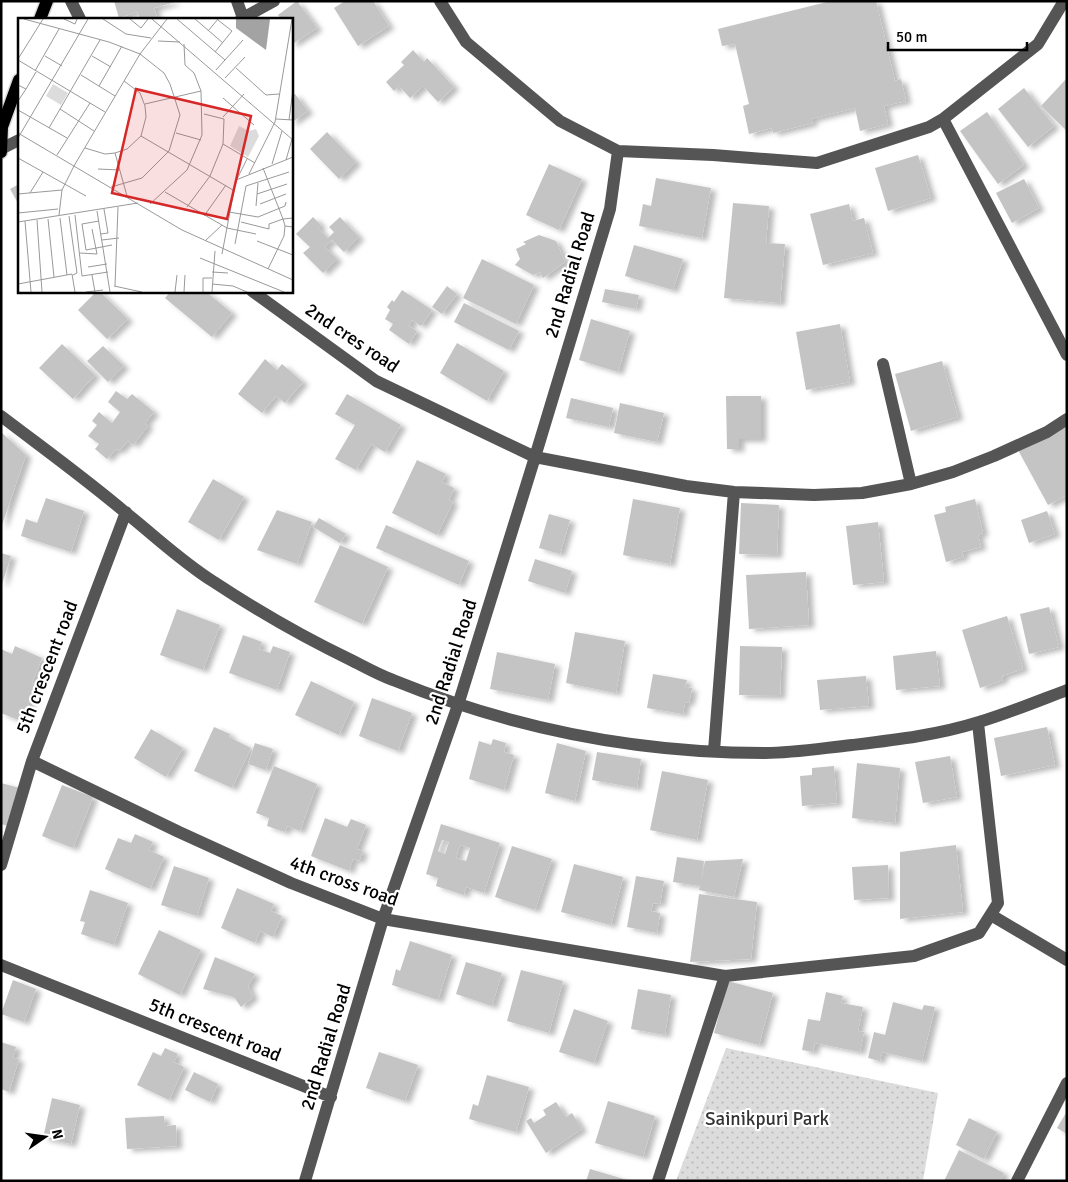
<svg xmlns="http://www.w3.org/2000/svg" width="1068" height="1182" viewBox="0 0 1068 1182" font-family="Signika,sans-serif">
<style>
.park{fill:url(#park-dots)}
.building{fill:#c4c4c4;fill-rule:evenodd;filter:url(#shadow)}
.lines{fill:none;stroke-linecap:round;stroke-linejoin:round}
.major-casing{stroke:#dbdbdb;stroke-width:15}
.minor{stroke:#555;stroke-width:12}
.major{stroke:#000;stroke-width:12}
.labels{text-anchor:middle;dominant-baseline:central;stroke-width:4.5;stroke-linejoin:round;paint-order:stroke}
.street-label{font-size:19px;fill:#000;stroke:#fff}
.park-label{font-size:19px;fill:#333;stroke:#fff}
.inset-road{fill:none;stroke:#999;stroke-width:1}
.view{fill:#d62828;fill-opacity:0.15;stroke:#d62828;stroke-width:2.5}
.inset-edge{fill:none;stroke:#000;stroke-width:2.5}
</style>
<defs>
<pattern id="park-dots" width="8" height="8" patternUnits="userSpaceOnUse" patternTransform="scale(1.25)"><rect width="8" height="8" fill="#dcdcdc"/><path d="M2 2h.1M6 6h.1" fill="none" stroke="#bbb" stroke-width="1.8" stroke-linecap="round"/></pattern>
<filter id="shadow"><feDropShadow dx="5.5" dy="3" stdDeviation="2.5" flood-color="#0004"/></filter>
</defs>
<rect width="100%" height="100%" fill="#fff"/>
<path class="park" d="M726 1048 938 1093 923 1181H676Z"/>
<path class="building" d="M114 1H175V2L154 8 157 17 140 19 137 12 119 18Z
M297 1 317 28 291 45V19H281L278 15Z
M345 1H373L389 26 358 46 334 8Z
M831 1H876L895 81 901 79 906 101 884 106 888 124 860 131 855 108 811 119 813 123 773 133 772 128 749 134 743 106 749 104 735 44 722 46 718 29Z
M413 50 424 62 427 58 454 87 438 102 423 86 410 98 399 86 394 91 386 82 404 65 401 62Z
M1067 78V131L1041 106Z
M1024 88 1054 126 1028 147 998 109Z
M295 94 308 111 291 123V97Z
M987 112 1024 165 998 184 960 131Z
M327 132 356 162 339 179 310 149Z
M918 155 931 198 888 211 875 168Z
M549 164 582 179 559 230 526 215Z
M656 178 711 188 702 238 639 226 643 204 651 206Z
M1024 179 1039 208 1012 223 996 193Z
M19 184V205L10 189Z
M733 203 769 206 766 243 785 244 780 303 724 298Z
M849 204 853 221 864 218 873 253 823 265 810 214Z
M313 217 321 225 318 228 328 238 334 232 329 227 340 217 359 237 344 252 332 240 325 247 337 259 323 273 303 253 310 247 296 234Z
M539 235 556 241 565 262 543 278 540 272 533 275 515 265 520 259 516 249 526 244 523 242Z
M634 245 683 259 673 290 625 276Z
M482 259 534 285 516 324 463 298Z
M447 286 457 294 442 314 432 307Z
M605 289 639 295 636 309 602 302Z
M402 290 432 310 421 326 412 320 409 326 417 331 409 344 389 330 393 324 385 319 390 310 387 307 392 300 394 302Z
M97 291H99L128 319 107 339 78 310Z
M171 291H205L232 313 212 337 165 298Z
M464 303 519 331 509 350 454 322Z
M591 319 630 331 618 372 579 360Z
M840 324 850 382 806 390 796 332Z
M457 343 504 371 487 401 440 373Z
M62 344 95 375 73 399 39 368Z
M103 346 124 366 108 382 87 361Z
M265 359 277 370 282 364 303 382 285 403 276 396 262 413 238 394Z
M942 361 958 417 911 431 895 374Z
M116 391 127 399 132 394 154 412 145 423 148 426 133 445 128 441 119 451 116 449 107 459 95 449 99 444 88 436 97 425 92 421 99 412 112 423 120 412 108 402Z
M347 394 401 425 385 452 371 444 356 470 335 459 355 425 335 414Z
M726 396H761V439H739V449H727Z
M571 398 613 408 609 427 566 418Z
M620 403 664 413 657 442 614 433Z
M1067 423V495L1048 505 1018 450Z
M1 432 26 455 2 525H1Z
M417 460 446 474 442 482 454 488 449 500 453 502 437 535 392 513Z
M213 479 244 497 219 540 188 522Z
M46 498 84 511 71 552 21 536 26 519 37 523Z
M633 499 680 508 670 564 623 555Z
M975 499 983 533 978 535 981 547 962 552 964 557 946 562 934 515 946 512 945 507Z
M741 503 779 505 777 555 739 554Z
M277 510 312 522 297 564 257 550Z
M1047 511 1055 534 1029 543 1021 520Z
M549 514 570 520 560 554 539 548Z
M319 518 346 534 340 543 313 527Z
M878 522 884 582 853 585 846 526Z
M386 525 469 561 459 585 376 548Z
M340 545 388 567 362 624 314 602Z
M1 553 11 556 2 584H1Z
M535 559 572 571 565 593 528 581Z
M806 572 809 625 749 629 746 575Z
M1049 607 1059 647 1029 654 1020 614Z
M177 609 220 625 203 670 160 655Z
M1007 616 1023 669 1002 676 1003 680 980 688 962 630Z
M575 632 625 641 616 693 566 683Z
M243 635 262 642 259 649 270 653 273 646 290 652 277 690 229 673Z
M15 646 42 658 32 683 37 685 21 721 1 713V649L12 654Z
M740 646 782 647 780 696 739 695Z
M936 651 940 686 896 690 893 656Z
M497 652 555 664 548 700 490 689Z
M653 674 687 680 685 687 692 688 689 703 685 702 683 714 647 708Z
M866 676 869 706 820 710 817 680Z
M311 681 354 702 339 735 295 715Z
M372 698 412 713 398 751 359 736Z
M214 727 230 734 229 737 251 748 232 788 194 771Z
M1047 727 1055 765 1001 776 994 738Z
M151 729 183 748 166 777 134 758Z
M493 739 506 743 504 752 514 755 504 790 469 779 479 741 491 745Z
M255 743 273 749 266 770 248 764Z
M557 743 586 751 575 801 545 793Z
M597 752 641 759 637 788 592 780Z
M950 756 957 797 923 803 915 762Z
M857 763 900 768 895 823 852 818Z
M274 766 317 784 300 831 287 826 285 832 267 826 269 818 256 813Z
M834 766 837 803 802 806 800 776 812 775V768Z
M662 771 708 780 697 840 650 830Z
M1 783 20 788 9 826 1 824Z
M62 785 93 797 73 848 42 836Z
M325 818 347 827 351 819 366 825 357 849 363 851 359 861 353 859 349 871 311 856Z
M441 824 500 843 484 893 466 887 464 895 436 886 438 878 426 874ZM442 840 449 842 445 854 438 851ZM460 845 470 848 466 861 456 858Z
M135 834 153 842 149 850 164 857 150 889 105 869 118 838 131 843Z
M956 845 963 912 900 919V852Z
M512 846 552 859 535 910 495 897Z
M677 857 704 861 701 883 705 861 743 859 734 897 699 890 700 886 673 882Z
M574 864 623 877 611 925 561 912Z
M888 865 889 898 854 900 852 867Z
M174 866 209 878 197 916 161 905Z
M636 876 664 881 660 904 653 903 651 911 660 913 657 933 627 927Z
M237 888 274 904 271 911 282 916 273 937 260 931 255 943 221 928Z
M90 890 128 903 114 945 81 934 85 922 80 921Z
M699 894 757 902 751 959 690 962Z
M159 930 201 950 180 995 138 974Z
M410 941 452 955 438 1000 392 985 396 969 400 971Z
M215 957 255 974 248 986 253 997 241 1007 234 997 203 989Z
M466 962 502 973 492 1006 456 994Z
M521 970 563 981 549 1033 507 1021Z
M13 980 36 989 24 1022 1 1014Z
M728 981 773 993 759 1045 714 1033Z
M638 989 671 995 665 1035 631 1029Z
M826 992 843 996 841 1003 863 1007 858 1031 864 1032 860 1052 815 1043 813 1052 802 1050 808 1019 820 1021Z
M893 1002 922 1010 924 1005 935 1007 922 1061 882 1052 880 1061 868 1058 874 1032 885 1035Z
M574 1009 608 1021 594 1063 559 1052Z
M1 1042 16 1047 13 1058 19 1059 9 1092 1 1089Z
M165 1048 178 1054 174 1062 184 1067 169 1100 137 1085 153 1052 161 1056Z
M379 1052 418 1065 405 1101 366 1088Z
M194 1072 218 1084 210 1102 185 1090Z
M487 1075 529 1087 516 1132 469 1119 473 1104 478 1106Z
M52 1098 80 1105 71 1144 43 1138Z
M608 1101 655 1116 643 1157 595 1143Z
M556 1102 566 1117 572 1113 582 1129 546 1153 526 1121 531 1118 534 1123 546 1115 543 1110Z
M1067 1111V1134L1057 1128Z
M164 1116 165 1126 176 1125 177 1146 127 1149 125 1118Z
M969 1118 997 1132 984 1159 956 1145Z
M959 1150 1004 1173 1000 1181H944Z
M590 1169 627 1180V1181H586Z"/>
<g class="lines">
<g class="major-casing">
<path id="major" d="M40 19 47 1
M1 152 2 127 19 80"/>
</g>
<path class="minor" d="M71 1 80 19
M237 1 243 18
M440 1 466 42 560 121 618 151 713 155 817 163 929 127 943 119 1038 44 1064 1
M241 19 274 1
M943 119 1067 355
M1 149 19 140
M252 291 376 381 535 457 686 486 734 492 814 495 862 493 911 484 953 472 994 456 1047 432 1067 419
M883 364 911 484
M1 416C43 448 86 479 126 513 155 536 182 562 214 582 258 611 303 637 351 660 365 667 379 675 393 680 511 728 638 753 765 753 794 753 823 748 852 745 894 740 938 735 979 722 1009 713 1038 701 1067 690
M714 751 734 492
M32 761 179 832 291 883 383 919 725 976 914 956 979 933 998 903 978 723
M1 865 32 761 126 512
M991 915 1067 960
M1 965 331 1097
M305 1181 383 919 458 705 535 457 610 209 618 151
M658 1181 725 976
M1017 1181 1067 1083"/>
<use href="#major" class="major"/>
</g>
<g class="labels">
<g class="street-label">
<text transform="translate(570 275) rotate(-73)">2nd Radial Road</text>
<text transform="translate(352 338) rotate(34)">2nd cres road</text>
<text transform="translate(451 662) rotate(-72)">2nd Radial Road</text>
<text transform="translate(47 667) rotate(-69)">5th crescent road</text>
<text transform="translate(344 881) rotate(20)">4th cross road</text>
<text transform="translate(215 1030) rotate(22)">5th crescent road</text>
<text transform="translate(326 1047) rotate(-73)">2nd Radial Road</text>
</g>
<g class="park-label">
<text x="767" y="1119">Sainikpuri Park</text>
</g>
</g>
<g transform="translate(18 18)">
<rect width="275" height="275" fill="#fff"/>
<path d="M35 66 50 75 43 87 28 78ZM221 108 231 113 238 111 241 118 230 139 212 128Z" fill="#dcdcdc"/>
<path d="M218 1H252L248 32 218 10Z" fill="#a3a3a3"/>
<path class="inset-road" d="M6 1 91 24 122 36 146 55 152 66 162 97 151 133 124 160 93 169M46 1 57 6 59 1M85 1 108 16 133 20M112 1 123 10 130 1M134 1 275 122M159 1 207 42M177 1 205 25M190 13 200 1M140 23 162 24M197 34 214 13 200 2M27 38 44 48M74 38 93 49M0 41 25 1M0 42 87 94M218 50 248 77 261 76M198 52 225 22M17 53 41 11M63 57 97 78M207 60 227 39M0 67 8 71 0 83M81 68 104 28M8 71 18 54M205 80 236 107M127 86 183 73M42 91 76 113M0 92 49 120M205 99 226 76M258 101 275 102M271 102 275 72M31 110 82 22M0 115 164 212 275 262M158 115 183 122M123 118 215 172M0 120 70 1M205 126 237 145M67 130 87 136 97 135 109 131 123 118 128 99 127 88 122 75 106 63M97 135 109 178M39 137 72 85M0 140 68 178M268 142 274 121M254 146 264 113M80 151 102 152M231 156 257 104 274 1M219 161 229 141M147 174 209 210 238 216M12 175 25 154M0 176 44 172M239 176 269 166M132 186 169 152 184 117 183 73 176 55 167 47 166 26M242 186 268 176M238 188 240 165M169 189 192 158 205 126 206 101 186 96M79 193 92 274M211 194 240 199 267 188 268 184M0 195 40 191M41 197 44 172 56 148 122 36 149 1M57 197 64 258 90 254M51 198 59 255 55 257M186 198 208 167M42 200 49 257M275 200 265 201 267 208 275 209M30 201 36 259M19 202 24 274M7 203 13 274M81 203 64 206 68 232 94 227M0 204 120 185M223 204 251 211V206L265 201 245 150M83 216 90 215 86 191M84 222 101 220M187 223 204 207M239 223 275 237M217 226 228 168 271 154M62 235 79 236 74 211M204 236 218 162 275 139M182 240 266 274M70 249 89 246M250 251 266 218 267 208M194 254 210 255M74 257 77 274M0 266 54 256 57 274M194 266 215 268 229 274M96 268 124 274M97 268 100 189M68 274 85 272M157 274 159 257M166 274 167 257M185 274V260H194M194 274 197 233"/>
<path class="view" d="M118 71 233 98 209 201 94 175Z"/>
<rect width="275" height="275" class="inset-edge"/>
</g>
<rect width="1068" height="1182" fill="none" stroke="#000000" stroke-width="5"/>
<g transform="translate(45 1137) rotate(77)" stroke="#ffffff" stroke-width="4" paint-order="stroke">
<path d="M0-4L9 19L0 12L-9 19Z" fill="#000000"/>
<text y="-8" font-size="14" font-weight="bold" text-anchor="middle" fill="#000000">N</text>
</g>
<path d="M888 42v8h139v-8" fill="none" stroke="#000000" stroke-width="2.5"/>
<text x="896" y="42" font-size="15" fill="#000000" stroke="#ffffff" stroke-width="4" paint-order="stroke">50 m</text>
</svg>
